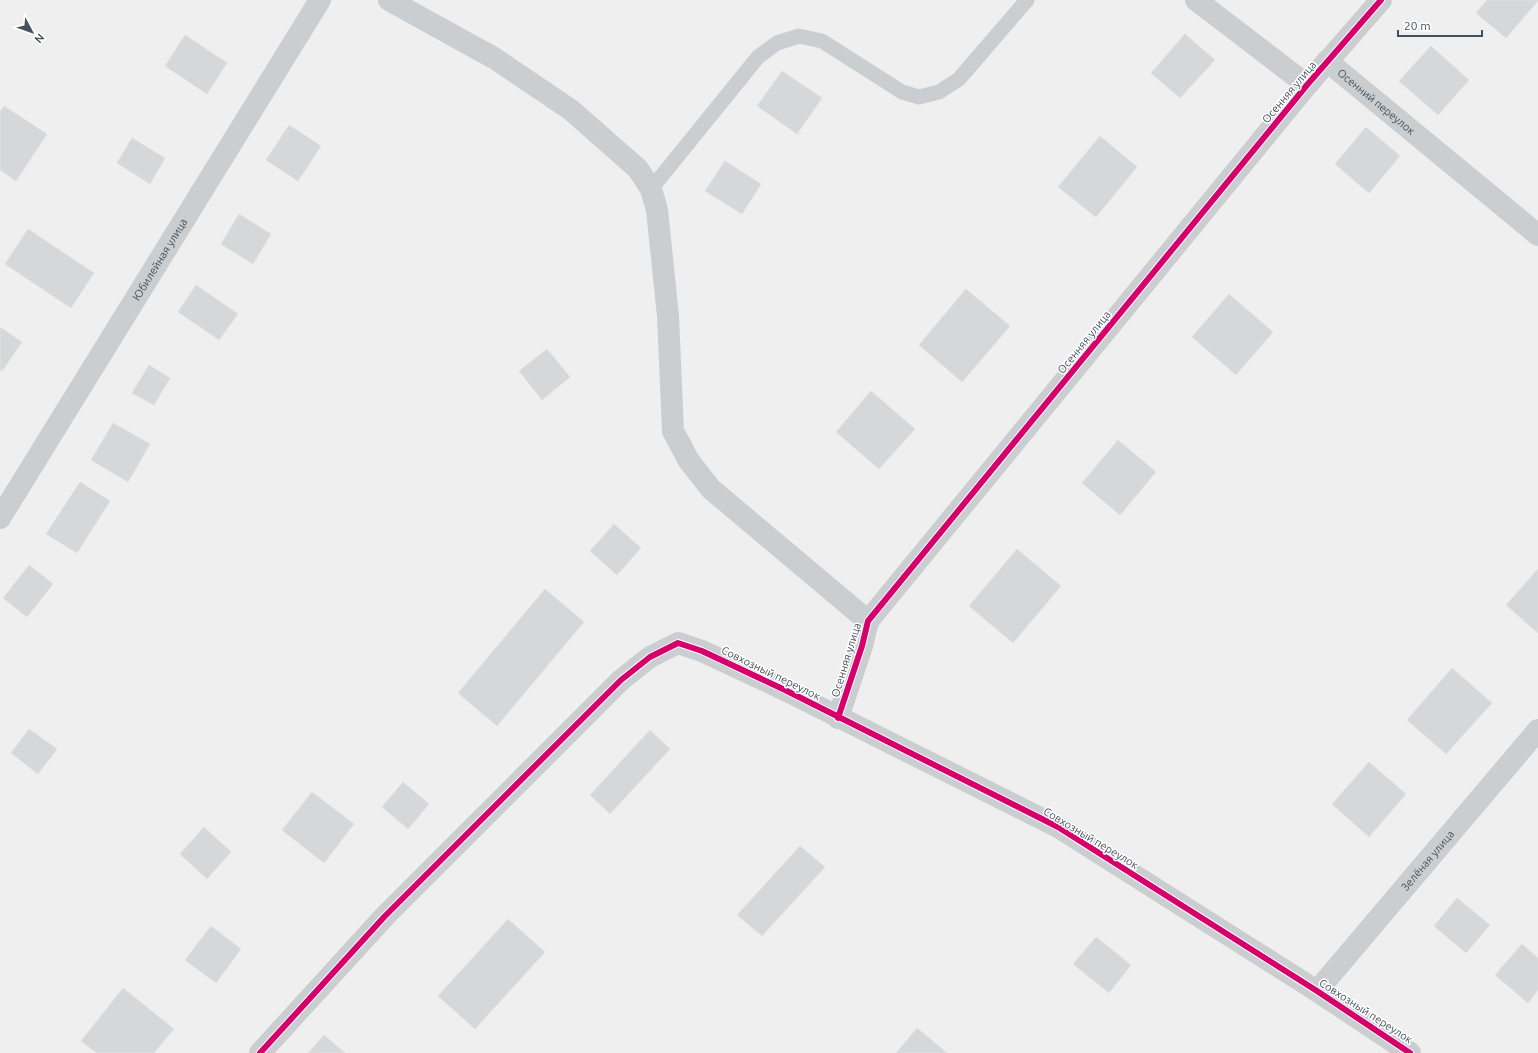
<svg xmlns="http://www.w3.org/2000/svg" width="1538" height="1053" viewBox="0 0 1538 1053" font-family="Ubuntu,sans-serif">
<style>
.building{fill:#d6d7d9;stroke:#e1e1e2}
.lines{fill:none;stroke-linecap:round;stroke-linejoin:round}
.lane{stroke:#cbced0;stroke-width:15}
.street{stroke:#cbced0;stroke-width:22}
.cycleway-casing{stroke:#fff;stroke-width:8}
.cycleway{stroke:#d6006c;stroke-width:6}
.labels{text-anchor:middle;dominant-baseline:central;stroke-width:3;stroke-linejoin:round;paint-order:stroke}
.street-label{font-size:11px;fill:#44525d;stroke:#fff}
</style>
<rect width="100%" height="100%" fill="#f0efef"/>
<path class="building" d="M1487 0H1538V1L1506 38 1476 13Z
M1185 34 1215 60 1180 98 1151 73Z
M185 35 227 63 207 94 165 66Z
M1431 46 1469 80 1438 115 1399 81Z
M782 71 822 98 797 134 757 106Z
M4 106 47 134 16 181 0 170V112Z
M289 125 321 146 298 181 266 160Z
M1366 127 1400 156 1369 193 1335 164Z
M1100 136 1137 167 1096 217 1058 187Z
M132 138 165 158 150 184 117 163Z
M725 161 761 184 742 214 705 191Z
M239 214 271 234 253 264 221 244Z
M28 229 94 273 71 308 5 264Z
M196 285 238 314 219 340 178 312Z
M966 289 1010 326 962 382 919 345Z
M1229 294 1273 332 1236 375 1192 337Z
M0 327 22 342 2 371 0 370Z
M547 349 570 377 542 400 519 371Z
M149 365 170 378 154 405 132 393Z
M871 391 915 429 879 469 836 432Z
M113 423 150 444 128 482 91 460Z
M1118 440 1156 472 1120 515 1082 483Z
M80 482 110 501 77 553 46 534Z
M614 524 641 548 617 575 590 551Z
M1017 549 1061 586 1013 643 969 606Z
M29 565 53 584 27 617 3 598Z
M1538 569V633L1506 605Z
M545 589 584 622 497 726 458 693Z
M1452 668 1492 703 1446 754 1407 720Z
M29 729 57 749 38 774 11 753Z
M650 730 670 749 610 814 590 795Z
M1369 762 1406 794 1369 837 1332 804Z
M403 782 429 804 408 829 382 807Z
M312 792 354 824 324 863 282 830Z
M204 827 231 852 207 879 180 854Z
M800 846 825 867 762 936 737 915Z
M1457 898 1490 925 1466 953 1434 926Z
M508 919 545 952 475 1029 438 996Z
M211 926 241 949 216 983 185 960Z
M1096 937 1131 965 1109 993 1073 964Z
M1522 944 1538 958V990L1528 1003 1495 975Z
M123 988 174 1029 154 1053H97L81 1041Z
M917 1028 947 1053H896Z
M324 1035 345 1053H308Z"/>
<g class="lines">
<path class="lane" d="M651 189 758 57 777 43 799 36 822 41 902 92 919 97 939 92 959 79 1027 0"/>
<g class="street">
<path d="M389 0 494 58 571 110 638 169 651 189 657 210 668 316 673 431 689 461 711 489 868 621"/>
<path id="s1" d="M1196 0 1307 85 1327 61 1538 235"/>
<path id="s2" d="M0 518 320 0"/>
<path d="M838 718 862 646 868 621 1307 85 1381 0"/>
<path id="s3" d="M1317 991 1538 730"/>
<path d="M260 1053 385 916 621 680 650 657 678 643 702 651 785 690 1058 827 1317 991 1410 1053"/>
</g>
<g class="cycleway-casing">
<path id="cycleway" d="M838 718 862 646 868 621 1307 85 1381 0
M260 1053 385 916 621 680 650 657 678 643 702 651 785 690 1058 827 1317 991 1410 1053"/>
</g>
<use href="#cycleway" class="cycleway"/>
</g>
<g class="labels">
<g class="street-label">
<text transform="translate(1289 92) rotate(-50)">Осенняя улица</text>
<text stroke="none"><textPath href="#s1" startOffset="235">Осенний переулок</textPath></text>
<text stroke="none"><textPath href="#s2" startOffset="304">Юбилейная улица</textPath></text>
<text transform="translate(1084 342) rotate(-51)">Осенняя улица</text>
<text transform="translate(846 660) rotate(-73)">Осенняя улица</text>
<text transform="translate(771 673) rotate(26)">Совхозный переулок</text>
<text transform="translate(1091 838) rotate(31)">Совхозный переулок</text>
<text stroke="none"><textPath href="#s3" startOffset="171">Зелёная улица</textPath></text>
<text transform="translate(1366 1011) rotate(33)">Совхозный переулок</text>
</g>
</g>
<g transform="translate(32 32) rotate(131)" stroke="#ffffff" stroke-width="3" paint-order="stroke">
<path d="M0-3L7 15L0 10L-7 15Z" fill="#44525d"/>
<text y="-6" font-size="11" font-weight="bold" text-anchor="middle" fill="#44525d">N</text>
</g>
<path d="M1398 30v6h84v-6" fill="none" stroke="#44525d" stroke-width="2"/>
<text x="1404" y="30" font-size="12" fill="#44525d" stroke="#ffffff" stroke-width="3" paint-order="stroke">20 m</text>
</svg>
